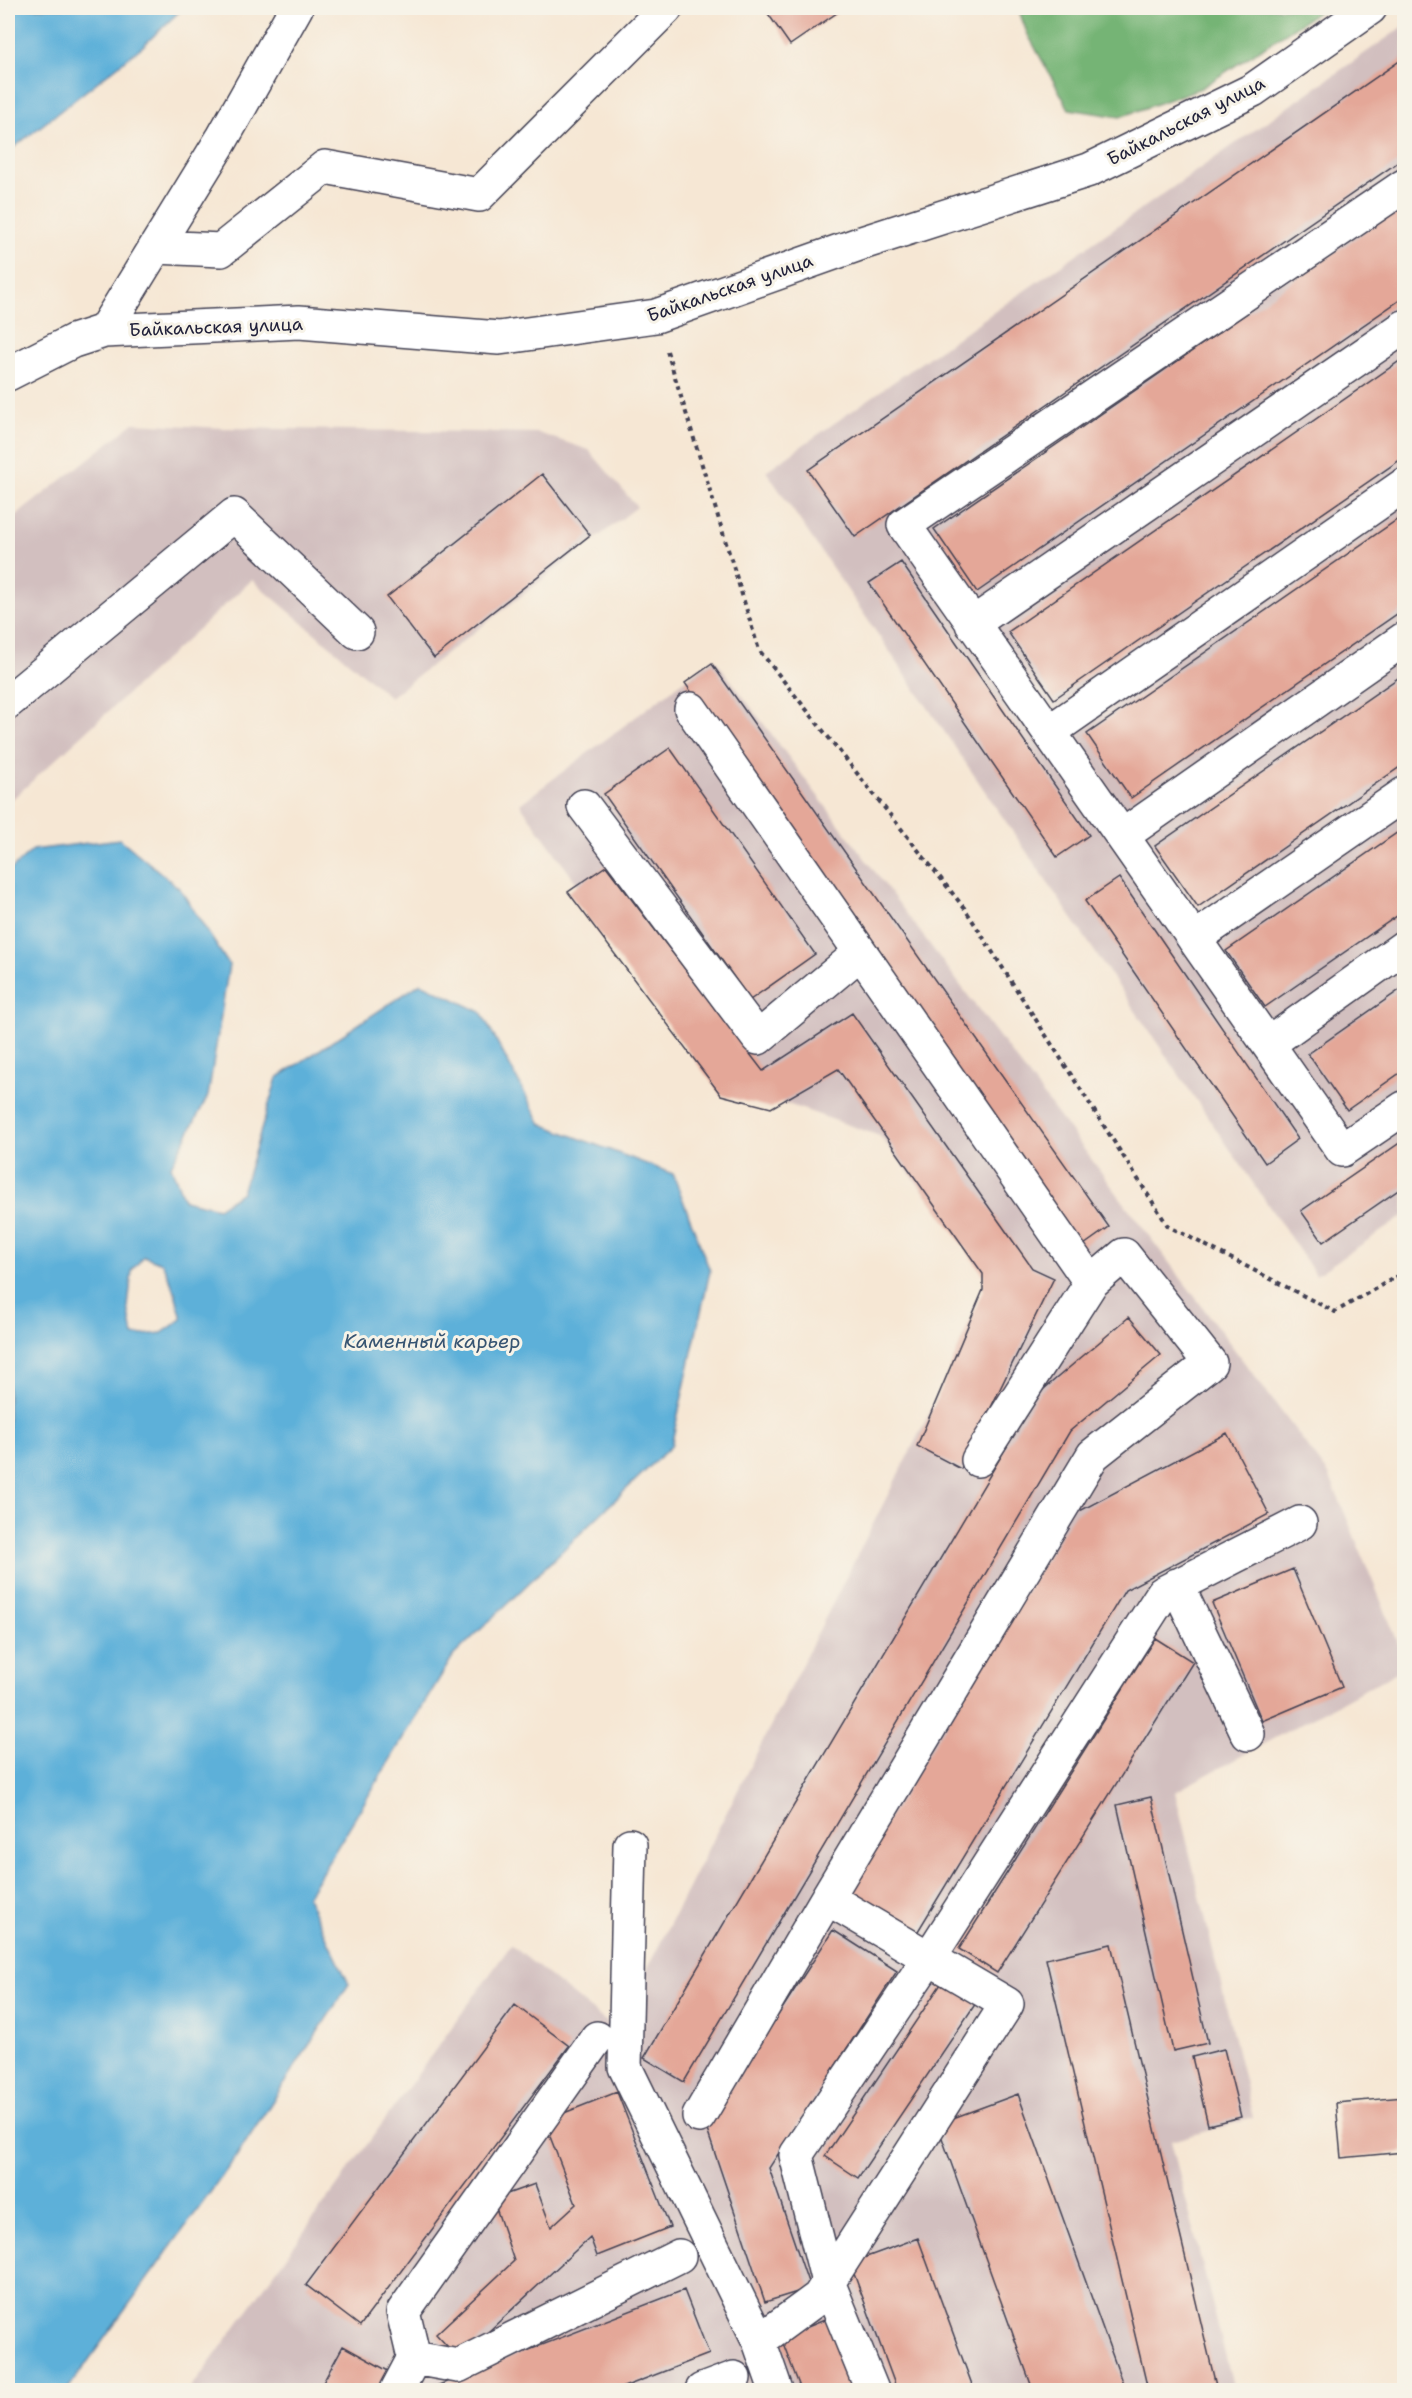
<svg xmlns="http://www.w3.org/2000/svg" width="1412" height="2398" viewBox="0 0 1412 2398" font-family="'Shantell Sans',sans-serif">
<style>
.industrial{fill:#d2bfbf}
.forest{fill:#75b474;stroke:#4c6b58;stroke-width:1.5}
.water{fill:#5db0d9;stroke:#40698a;stroke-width:1.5;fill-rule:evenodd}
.building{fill:#e4a798}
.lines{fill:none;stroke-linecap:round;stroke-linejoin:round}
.minor-casing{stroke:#424052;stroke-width:36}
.path{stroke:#424052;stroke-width:4;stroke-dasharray:4.5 4.5;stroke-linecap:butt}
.minor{stroke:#fff;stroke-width:33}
.labels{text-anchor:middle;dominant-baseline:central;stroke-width:6;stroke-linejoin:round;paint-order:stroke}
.street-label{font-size:18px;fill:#22223b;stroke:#f7f3e8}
.water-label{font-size:20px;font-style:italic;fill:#375472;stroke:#f7f3e8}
</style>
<rect width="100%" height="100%" fill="#f7f3e8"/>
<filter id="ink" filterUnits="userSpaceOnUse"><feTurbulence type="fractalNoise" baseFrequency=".0167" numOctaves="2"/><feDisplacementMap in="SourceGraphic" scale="12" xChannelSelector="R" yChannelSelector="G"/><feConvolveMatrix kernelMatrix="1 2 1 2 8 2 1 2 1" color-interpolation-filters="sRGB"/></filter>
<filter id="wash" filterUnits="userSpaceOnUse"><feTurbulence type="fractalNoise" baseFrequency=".008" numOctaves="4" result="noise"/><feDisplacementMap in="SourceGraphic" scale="24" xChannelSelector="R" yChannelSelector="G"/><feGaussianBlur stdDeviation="1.35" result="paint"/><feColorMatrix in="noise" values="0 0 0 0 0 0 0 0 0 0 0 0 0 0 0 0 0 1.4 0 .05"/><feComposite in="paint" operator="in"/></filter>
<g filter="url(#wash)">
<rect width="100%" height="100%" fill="#f6e7d4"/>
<path class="industrial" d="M1404 26V1216L1316 1275 766 471Z
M134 423 222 428 538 433 589 450 637 507 390 697 252 580 8 803V522Z
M714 658 1329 1475 1404 1657V1668L1175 1792 1253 2118 1171 2141 1234 2390H190L511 1945 616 2030 996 1282 880 1136 718 1080 520 804Z"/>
<path class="forest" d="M1018 8H1324L1201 88 1120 117 1069 109 1027 33Z"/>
<path class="water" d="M8 8H183L143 46 8 152Z
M120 839 180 889 229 965 208 1096 171 1166 184 1200 218 1208 242 1192 277 1078 421 983 481 1012 541 1124 673 1174 710 1271 671 1446 453 1656 307 1897 349 1984 238 2154 67 2390H8V872L33 850ZM144 1256 162 1263 174 1289 182 1319 162 1333 133 1336 128 1307 132 1270Z"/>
<g id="blocks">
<path class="building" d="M764 8H844L790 45Z
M1404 58V158L855 537 808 470Z
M1404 205V297L977 592 934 529Z
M1404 358V457L1054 699 1008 632Z
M542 474 590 535 434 658 387 597Z
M1404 515V609L1131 798 1087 734Z
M901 562 1089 835 1057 857 869 583Z
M712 664 1109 1227 1081 1247 685 683Z
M1404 674V764L1198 907 1155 846Z
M670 748 815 954 750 1000 604 794Z
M1404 828V911L1265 1007 1226 951Z
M606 866 763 1071 852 1013 1032 1268 1054 1278 961 1469 917 1446 983 1290V1274L838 1069 771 1108 721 1095 568 892Z
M1119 878 1298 1139 1265 1163 1085 901Z
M1404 987V1070L1347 1110 1308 1054Z
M1404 1140V1186L1323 1242 1301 1211Z
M1129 1317 1161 1355 1070 1431 684 2082 644 2058 1038 1394Z
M1227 1433 1269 1514 1125 1590 912 1941 841 1898 1074 1514Z
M1293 1569 1342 1687 1262 1721 1212 1603Z
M1155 1638 1193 1662 997 1973 959 1949Z
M1151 1797 1208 2043 1173 2051 1117 1805Z
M833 1930 897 1971 769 2168 810 2288 765 2302 706 2127Z
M1111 1944 1217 2390H1148L1046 1959Z
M943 1981 976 2003 858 2178 825 2156Z
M515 2005 569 2046 360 2326 306 2285Z
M1224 2049 1241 2117 1208 2125 1192 2057Z
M617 2092 670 2227 597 2256 590 2237 459 2359 436 2334 514 2261 493 2199 535 2184 551 2227 576 2204 544 2121Z
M1018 2094 1125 2390H1033L937 2124Z
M1404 2097V2152L1341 2158 1336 2103Z
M918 2238 974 2390H897L850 2263Z
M684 2290 709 2354 616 2390H426Z
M827 2319 855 2390H801L781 2338Z
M343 2346 392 2373 383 2390H319Z"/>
</g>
</g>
<g filter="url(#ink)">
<use href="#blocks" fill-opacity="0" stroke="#424052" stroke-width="1.5"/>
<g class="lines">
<g class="minor-casing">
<path id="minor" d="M1404 186 904 525 1342 1150 1404 1108
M156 247 221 250 325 167 479 195 666 8
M104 331 222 139 296 8
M8 374 73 341 104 331 299 322 499 338 656 316 862 243 1089 170 1253 90 1370 8
M972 624 1404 327
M8 702 234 515 357 632
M691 709 1091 1283 1124 1255 1210 1363 1093 1455 827 1898 1007 2004 819 2297 759 2341 776 2390
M1049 732 1404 485
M584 806 758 1038 860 953
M1122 836 1404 639
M1194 939 1404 794
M1268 1044 1404 947
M978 1460 1091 1283
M1177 1585 1248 1734
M630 1845 625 2067 759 2341
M699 2116 827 1898
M414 2358 458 2366 679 2256
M397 2390 414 2358 403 2312 597 2038
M702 2390 734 2378
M872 2390 828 2282 796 2155 929 1958 1163 1593 1300 1523"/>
</g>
<path class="path" d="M667 351 759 650 965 909 1168 1226 1335 1312 1404 1272"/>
<use href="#minor" class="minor"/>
</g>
</g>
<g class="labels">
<g class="street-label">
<text transform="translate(1186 121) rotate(-27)">Байкальская улица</text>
<text transform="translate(730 288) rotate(-19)">Байкальская улица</text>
<text transform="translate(216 327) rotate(-2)">Байкальская улица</text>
</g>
<g class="water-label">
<text x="432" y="1341">Каменный карьер</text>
</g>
</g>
<rect width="1412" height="2398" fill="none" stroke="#f7f3e8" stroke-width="30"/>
</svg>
